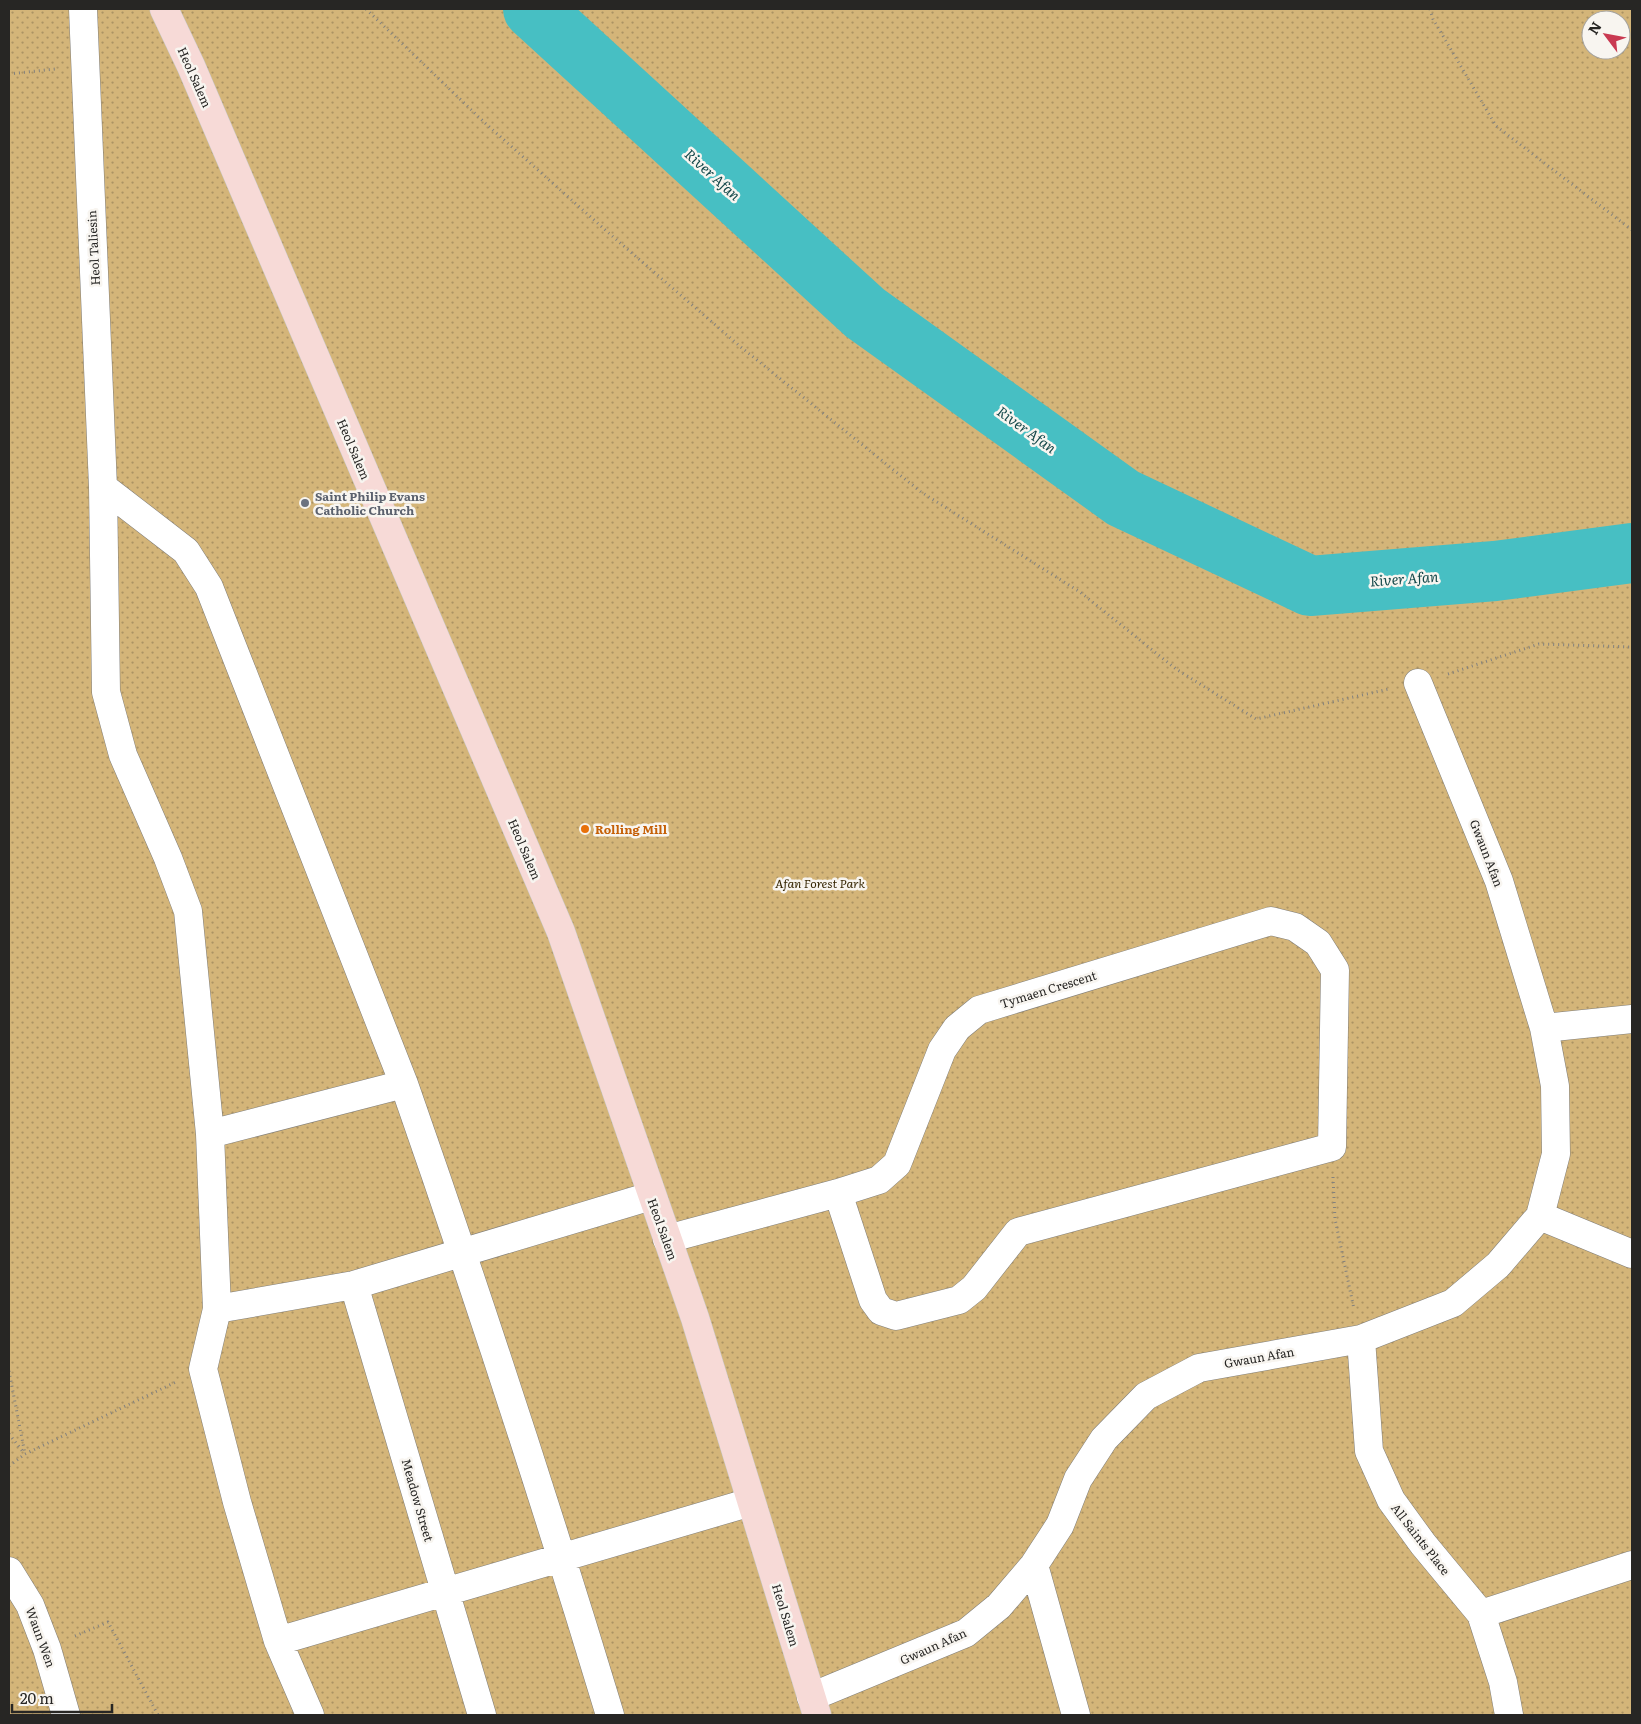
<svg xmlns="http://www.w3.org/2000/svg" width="1641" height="1724" viewBox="0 0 1641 1724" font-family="Literata,serif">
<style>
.park{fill:url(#park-dots);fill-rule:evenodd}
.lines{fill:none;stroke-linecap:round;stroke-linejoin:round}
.river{stroke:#47bfc3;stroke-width:60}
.minor-casing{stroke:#807e79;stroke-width:29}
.major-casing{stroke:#c7c7c6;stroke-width:29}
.path{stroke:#83817d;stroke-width:3;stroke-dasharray:1 4;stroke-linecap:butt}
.minor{stroke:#fff;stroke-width:28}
.major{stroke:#f7dad7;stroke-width:28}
.worship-dot{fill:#6b7280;stroke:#f8f5f0;stroke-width:2}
.food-dot{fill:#e8710a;stroke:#f8f5f0;stroke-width:2}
.labels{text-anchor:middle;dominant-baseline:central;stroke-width:5;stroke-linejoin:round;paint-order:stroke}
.street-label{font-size:12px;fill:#272624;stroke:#f8f5f0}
.worship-label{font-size:12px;font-weight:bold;fill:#5b616d;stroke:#f8f5f0;text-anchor:start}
.food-label{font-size:12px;font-weight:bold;fill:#c56008;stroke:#f8f5f0;text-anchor:start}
.park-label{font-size:12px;font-style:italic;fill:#372704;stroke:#f8f5f0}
.water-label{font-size:14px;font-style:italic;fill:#14484a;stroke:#f8f5f0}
</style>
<defs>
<pattern id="park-dots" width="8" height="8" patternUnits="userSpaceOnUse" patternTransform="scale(1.25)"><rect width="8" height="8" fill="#d4b579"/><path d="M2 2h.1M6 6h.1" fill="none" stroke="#ac9363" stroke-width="1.8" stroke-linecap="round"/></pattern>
</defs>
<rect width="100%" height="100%" fill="#ebe8e2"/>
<path class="park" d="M9 9H1632V1715H9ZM1591 20H1621V50H1591Z"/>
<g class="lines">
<path class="river" d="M533 9 865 313 1123 498 1310 586 1495 571 1632 553"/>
<g class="minor-casing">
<path id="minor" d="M83 9 103 487 106 692 123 755 168 858 188 911 210 1134 217 1309 203 1369 237 1502 278 1641 310 1715
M103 487 186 551 209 587 404 1084
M1544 1028 1632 1019
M210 1134 404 1084C477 1293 546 1503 610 1715
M1540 1216 1632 1254
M667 1239 838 1193 879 1180 897 1164 942 1050 957 1028 979 1010 1271 921 1295 927 1318 943 1335 970 1332 1147 1018 1232 974 1288 959 1300 896 1316 881 1311 873 1300 838 1193
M354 1285 482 1715
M217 1309 354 1285 651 1196
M1361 1339 1369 1451 1391 1500 1423 1544 1481 1614 1503 1682 1509 1715
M1034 1565 1076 1715
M9 1571 30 1605 47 1649 66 1715
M1481 1614 1632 1565
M278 1641 751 1502
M811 1697 966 1633 999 1606 1034 1565 1060 1525 1078 1479 1104 1439 1146 1396 1199 1368 1361 1339 1453 1303 1498 1265 1540 1216 1556 1154 1555 1086 1544 1028 1499 881 1418 683"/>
</g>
<g class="major-casing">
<path id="major" d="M164 9 191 66 561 932 695 1318 817 1715"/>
</g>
<path class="path" d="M366 9 485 123 611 235 742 348 921 492 1080 592 1176 669 1256 719 1389 689
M1430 9 1433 19 1496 126 1632 230
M9 74 55 69
M1448 674 1539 644 1632 647
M1333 1177 1335 1219 1354 1309
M9 1371 25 1454
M9 1434 24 1453
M9 1466 25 1454 176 1382
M75 1636 108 1622 158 1715"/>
<use href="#minor" class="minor"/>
<use href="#major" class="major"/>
</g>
<circle class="worship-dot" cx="305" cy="503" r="5"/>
<circle class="food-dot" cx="585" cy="829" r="5"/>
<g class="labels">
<g class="street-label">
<text transform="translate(195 77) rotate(66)">Heol Salem</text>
<text transform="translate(93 248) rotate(-93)">Heol Taliesin</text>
<text transform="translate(354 449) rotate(67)">Heol Salem</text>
<text transform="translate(525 849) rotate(67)">Heol Salem</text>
<text transform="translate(1487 853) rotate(69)">Gwaun Afan</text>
<text transform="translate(1048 989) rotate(-17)">Tymaen Crescent</text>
<text transform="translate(663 1229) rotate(70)">Heol Salem</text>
<text transform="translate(1259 1357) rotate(-10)">Gwaun Afan</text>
<text transform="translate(418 1500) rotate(74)">Meadow Street</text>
<text transform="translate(1421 1539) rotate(52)">All Saints Place</text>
<text transform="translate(786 1615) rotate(73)">Heol Salem</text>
<text transform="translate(41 1637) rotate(70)">Waun Wen</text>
<text transform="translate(933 1646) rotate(-24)">Gwaun Afan</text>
</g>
<g class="worship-label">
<text x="315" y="496">Saint Philip Evans<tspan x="315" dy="14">Catholic Church</tspan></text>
</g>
<g class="food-label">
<text x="595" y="829">Rolling Mill</text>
</g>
<g class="park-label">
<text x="820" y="883">Afan Forest Park</text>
</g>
<g class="water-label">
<text transform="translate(713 174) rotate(42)">River Afan</text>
<text transform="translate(1027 429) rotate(36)">River Afan</text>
<text transform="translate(1404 578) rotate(-4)">River Afan</text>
</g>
</g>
<rect width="1641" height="1724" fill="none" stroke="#272624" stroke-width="20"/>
<g transform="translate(1606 35) rotate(302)"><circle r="24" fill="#f8f5f0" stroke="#a4a29e"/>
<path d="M0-4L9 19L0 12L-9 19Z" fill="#c93951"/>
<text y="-8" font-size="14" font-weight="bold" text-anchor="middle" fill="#272624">N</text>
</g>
<path d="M12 1704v8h100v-8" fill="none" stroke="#272624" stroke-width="2.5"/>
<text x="20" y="1704" font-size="15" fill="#272624" stroke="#f8f5f0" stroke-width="4" paint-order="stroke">20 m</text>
</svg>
